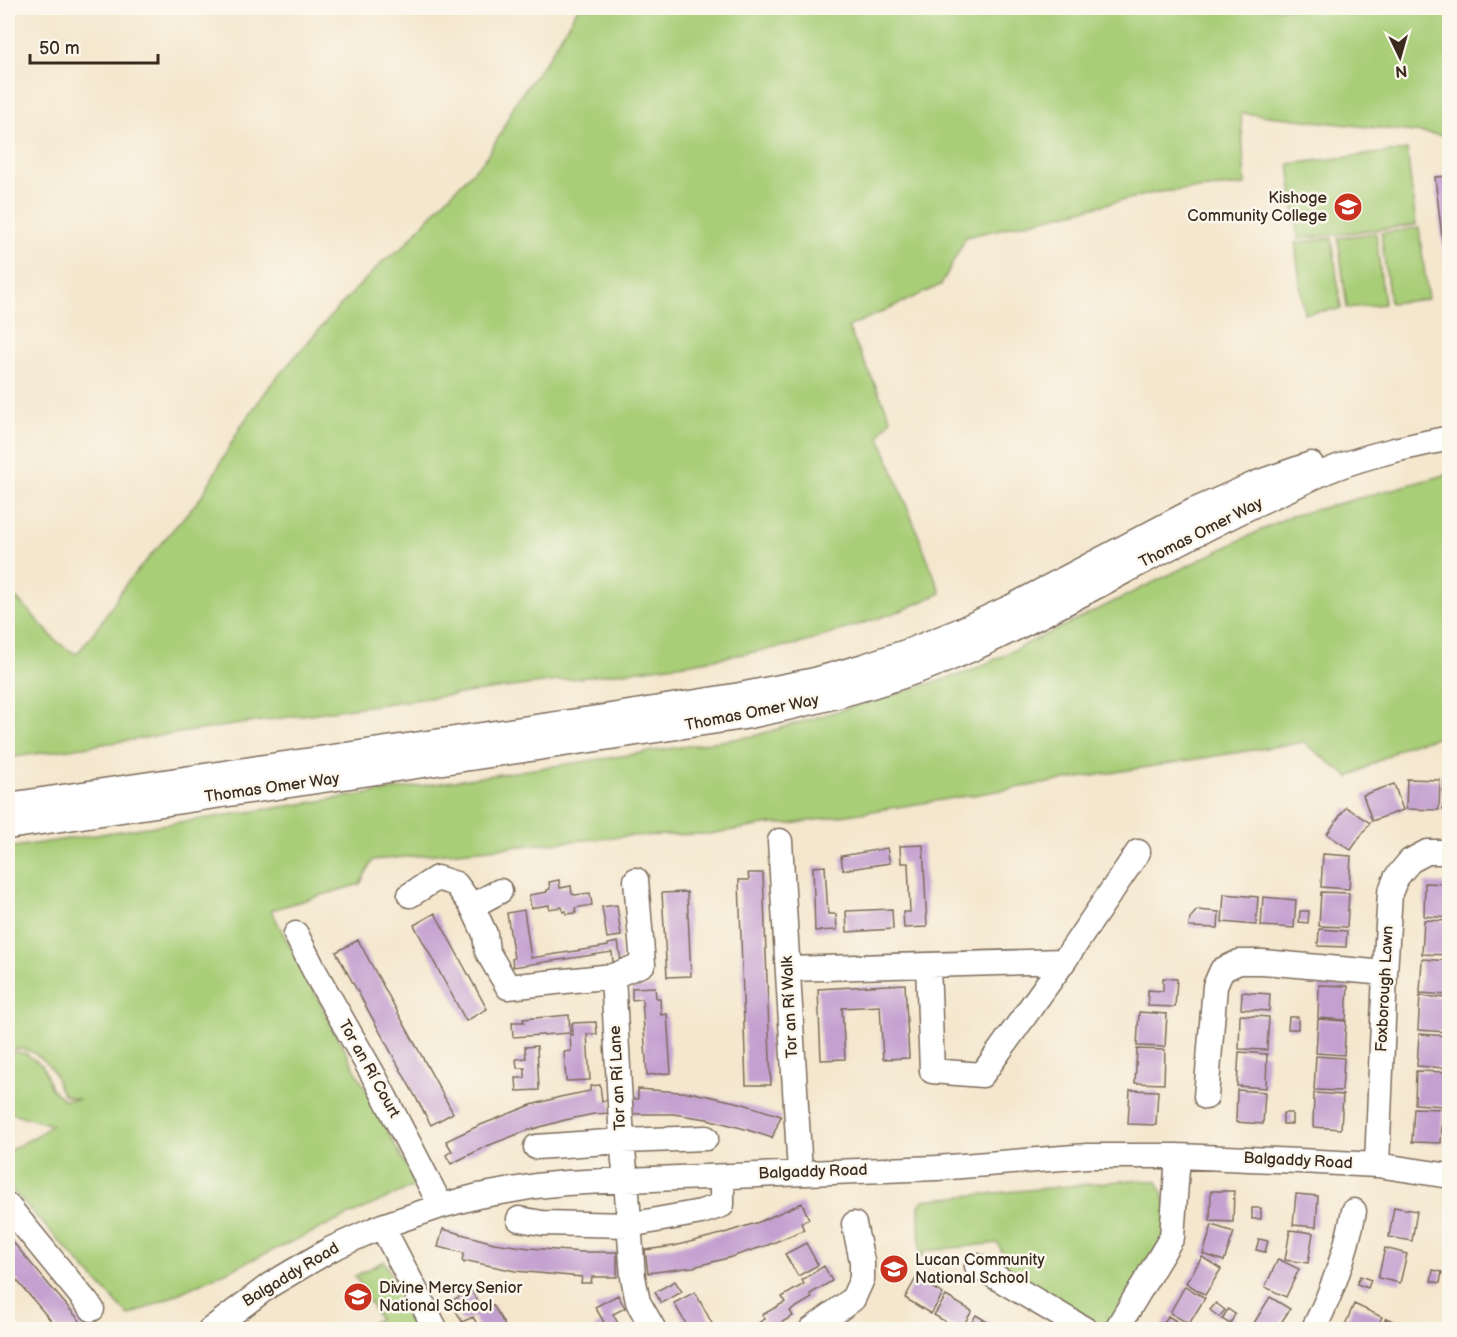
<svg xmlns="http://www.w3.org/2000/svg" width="1457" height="1337" viewBox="0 0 1457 1337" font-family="'Balsamiq Sans',sans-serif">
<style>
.green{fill:#a9ce78;stroke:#727c4b;stroke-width:1.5}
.building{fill:#c4a0d0}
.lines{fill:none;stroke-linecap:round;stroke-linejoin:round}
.minor-casing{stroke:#7c6c5c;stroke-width:27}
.minor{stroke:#fff;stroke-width:24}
.labels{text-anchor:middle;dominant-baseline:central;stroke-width:5;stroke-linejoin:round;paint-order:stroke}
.poi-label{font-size:16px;fill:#3b2a1e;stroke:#fbf7ec;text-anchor:start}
.street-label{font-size:16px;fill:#3b2a1e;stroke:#fbf7ec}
</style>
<rect width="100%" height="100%" fill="#fbf7ec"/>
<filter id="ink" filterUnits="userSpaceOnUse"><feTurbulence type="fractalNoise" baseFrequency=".0167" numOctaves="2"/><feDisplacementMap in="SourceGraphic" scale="12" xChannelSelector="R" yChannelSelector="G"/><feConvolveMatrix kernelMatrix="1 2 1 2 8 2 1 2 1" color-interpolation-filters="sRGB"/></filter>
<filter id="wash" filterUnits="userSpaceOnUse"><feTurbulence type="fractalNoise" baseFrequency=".008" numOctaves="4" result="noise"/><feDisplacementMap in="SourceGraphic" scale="24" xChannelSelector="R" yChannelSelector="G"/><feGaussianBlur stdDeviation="1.35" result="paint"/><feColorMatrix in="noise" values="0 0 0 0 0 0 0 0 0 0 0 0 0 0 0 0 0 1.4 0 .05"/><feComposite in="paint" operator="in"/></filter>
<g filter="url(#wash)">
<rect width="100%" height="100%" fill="#f4e7ce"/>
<path class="green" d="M578 8H1449V136L1241 113 1245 185 1158 192 966 237 941 285 848 327 891 419 879 435 941 593 903 610 803 643 692 663 330 711 8 758V591C18 600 29 610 38 621 52 636 57 645 77 654L100 624 126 584 202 496 241 426 272 383 337 309 383 261 402 248 441 204 485 159 500 135 515 103 548 58Z
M1407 150 1416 225 1298 239 1289 164Z
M1419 228 1428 299 1390 303 1381 233Z
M1376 233 1384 304 1347 308 1338 238Z
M1332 238 1341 309 1304 313 1295 243Z
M1449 474V734L1405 746 1349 777 1303 742 791 824H772L709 834 627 836 373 860 360 884 271 910 416 1185 129 1316 10 1188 8 1183V1151L36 1136 52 1125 8 1112V1051L25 1053 43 1066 51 1089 65 1100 80 1099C76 1098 70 1098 66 1096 58 1092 58 1082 55 1075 46 1057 27 1045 8 1050V848L754 736 969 672 1288 517Z
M1131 1180 1157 1181 1167 1205 1165 1235 1120 1306 1104 1328 1095 1325 1000 1266 1002 1253 998 1243 925 1251 920 1258 919 1206 923 1200Z
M384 1261 419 1329H361L379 1319 355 1276Z"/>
<g id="blocks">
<path class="building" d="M1449 176V289H1448L1435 177Z
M1407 779 1440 780 1439 810 1406 809Z
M1444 779H1449V810H1443Z
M1394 784 1403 810 1372 821 1363 795Z
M1346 807 1370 823 1351 850 1327 834Z
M923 845 927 927 904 928 903 912H910L908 863H901L900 846Z
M887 848 890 863 843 870 841 856Z
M1323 854 1351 856 1349 889 1321 887Z
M825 866 828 914H836L837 930 815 931 813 867Z
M748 873H763L771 1085H746L739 880H749Z
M559 880 560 888 571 886 572 894 575 895 590 893 592 905 575 908 576 913 566 914V911L563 912 562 907 549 909V905L531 908 529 895 547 892V890L550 889 549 882Z
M1425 883 1449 884V918L1424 916Z
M687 892 691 976 667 977 662 893Z
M1321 892 1349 893 1347 927 1319 926Z
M1224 894 1258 897 1256 925 1222 922Z
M1263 897 1296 900 1294 928 1261 926Z
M617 905 621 936 607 938 602 907Z
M892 909 893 929 847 932 846 911Z
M524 910 531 958 608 946V944L618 942 621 961 613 962 612 952 513 967 512 959 514 958 507 913Z
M1197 910 1219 912 1218 928 1189 927 1190 918Z
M1300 911H1309L1308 923 1299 922Z
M435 913 487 1009 466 1021 414 925Z
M1424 920 1449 921V955L1422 954Z
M1319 929 1347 931 1346 947 1318 946Z
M358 940 453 1113 431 1125 336 952Z
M1422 959 1449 961 1448 995 1420 993Z
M1163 978 1177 979 1175 1007 1148 1006V990L1163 991Z
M905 984 909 1058 883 1059 880 1006 842 1008 845 1059 821 1060 818 989Z
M1319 985 1348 986 1346 1020 1318 1018Z
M655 987 656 998H660L661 1015 667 1014 671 1073 647 1075 642 999 632 1000V988Z
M1242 992 1270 994 1269 1011 1241 1009Z
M1420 996 1449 998 1447 1032 1418 1030Z
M1139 1012 1167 1014 1165 1047 1137 1046Z
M569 1015 570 1033 513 1037 512 1022H524L523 1019Z
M1240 1015 1269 1017 1267 1050 1239 1049Z
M1289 1017H1298V1029H1288Z
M1318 1019 1346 1021 1344 1055 1316 1053Z
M596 1022 597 1034H587L590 1080 566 1081 564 1052 571 1051 570 1035H573L572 1023Z
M1419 1034 1447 1036 1445 1068 1417 1066Z
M537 1046 539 1090 517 1091 516 1078H525V1068H517L516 1059 526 1058 525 1047Z
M1137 1049 1165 1050 1164 1084 1135 1083Z
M1239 1052 1267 1054 1266 1088 1237 1086Z
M1316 1056 1344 1058 1342 1091 1314 1090Z
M1416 1071 1445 1072 1444 1106 1415 1104Z
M600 1085 602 1101 610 1099 612 1113 594 1114 565 1120 526 1131 487 1146 451 1164 446 1155 452 1151 446 1141 478 1126 531 1105 560 1097 590 1091V1086Z
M638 1089 694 1093 740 1103 781 1116 772 1138 745 1129 707 1119 673 1114H632L631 1099H638Z
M1130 1090 1158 1091 1156 1125 1128 1124Z
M1237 1090 1265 1092 1263 1124 1236 1122Z
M1314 1093 1343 1095 1341 1129 1313 1127Z
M1414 1108 1443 1109 1441 1143 1412 1142Z
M1283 1113H1292V1124H1283Z
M1211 1191H1234L1233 1222 1210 1221Z
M1296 1194 1318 1196 1316 1227 1293 1225Z
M802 1203 809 1219 801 1223 804 1230 768 1245 728 1258 693 1267 648 1273 645 1250 674 1246 721 1234 759 1222Z
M1394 1207 1417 1211 1412 1241 1389 1237Z
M1252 1208H1261V1219H1252Z
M1212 1225 1234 1232 1224 1261 1203 1254Z
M443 1229 494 1243 530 1248 582 1252H617V1277H592L591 1283H581L582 1277 515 1271 468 1261 464 1263 462 1260 464 1253 438 1247Z
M1290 1230 1313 1233 1308 1263 1285 1260Z
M8 1236 50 1286 87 1329H58L8 1270Z
M1259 1239 1268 1241 1265 1252 1256 1250Z
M806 1243 818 1265 798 1276 785 1254Z
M1385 1248 1407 1254 1400 1283 1378 1278Z
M1202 1257 1221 1269 1205 1295 1186 1283Z
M1278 1259 1299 1269 1286 1297 1265 1287Z
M824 1266 832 1281 810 1294 812 1298 790 1311 793 1316 770 1329H748L765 1319 762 1315 785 1302 782 1297 804 1284 802 1280Z
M1433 1270 1442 1272 1440 1283 1431 1281Z
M1360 1276 1371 1280 1368 1288 1357 1284Z
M916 1278 943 1294 931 1314 905 1298Z
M675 1281 682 1292 661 1303 655 1292Z
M1185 1286 1205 1298 1189 1324 1170 1313Z
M471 1290 483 1311 493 1305 507 1329H480L473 1317 462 1322 451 1301Z
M695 1292 701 1303 715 1329H689L674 1303Z
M618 1295 625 1308 613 1314 621 1329H595L594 1327 604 1322 595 1307Z
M946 1296 972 1311 961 1329H958L934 1315Z
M1270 1297 1290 1309 1277 1329H1265L1254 1323Z
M1216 1303 1225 1310 1219 1317 1210 1310Z
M1354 1304 1382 1317 1376 1329H1354L1345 1325Z
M1228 1309 1235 1314 1230 1324 1222 1319Z
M976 1315 989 1323 1000 1329H968Z
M1168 1316 1187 1328 1186 1329H1160Z
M1386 1318 1412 1329H1381Z"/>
</g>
</g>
<g filter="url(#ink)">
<use href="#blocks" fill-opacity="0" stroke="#7c6c5c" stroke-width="1.5"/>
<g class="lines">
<g class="minor-casing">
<path id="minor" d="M8 805 604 717 740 695 815 680 864 666 912 650 959 631 1011 607 1193 511 1257 483 1311 464
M8 827 744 717C821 702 898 682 970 650 1073 603 1170 543 1273 496 1294 487 1314 476 1335 468 1372 454 1411 446 1450 438
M780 841 800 1172
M410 895 437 878 456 884 472 906 485 934 487 951 508 987 613 976 622 1141 626 1180 633 1277 638 1302 654 1330
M472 906 500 891
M296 934 316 974 375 1078 441 1206
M928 965 932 1071 982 1075 1064 961 1138 852
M788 969 1064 961
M613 976 643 964 636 880
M1206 1097 1215 986 1222 970 1239 962H1263L1385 973
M536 1147 622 1141 706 1138
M1377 1165 1385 973 1390 893 1396 878 1410 861 1427 852H1450
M8 1206 92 1309
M519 1219 542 1223 629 1225 701 1212 722 1205V1190
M382 1226 436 1330
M977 1266 1086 1330
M210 1330 270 1285 331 1249 382 1226 441 1206 478 1196 536 1186 566 1183 626 1180 937 1168 1087 1156H1178L1300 1161 1377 1165 1450 1176
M811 1330 853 1299 862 1279V1261L854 1224
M1116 1330 1172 1237 1178 1156
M1313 1330C1332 1293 1346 1252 1354 1211"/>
</g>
<use href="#minor" class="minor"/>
</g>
</g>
<defs>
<g id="school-disc" transform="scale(1.5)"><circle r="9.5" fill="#c8321e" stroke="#fbf7ec"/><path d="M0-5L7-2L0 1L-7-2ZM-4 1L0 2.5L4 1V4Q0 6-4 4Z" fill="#fff"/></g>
</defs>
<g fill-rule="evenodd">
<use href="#school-disc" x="1348" y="207"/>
<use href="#school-disc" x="894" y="1269"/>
<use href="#school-disc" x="358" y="1297"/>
</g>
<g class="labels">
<g class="poi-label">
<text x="1327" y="198" text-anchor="end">Kishoge<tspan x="1327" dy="18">Community College</tspan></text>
<text x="915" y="1260">Lucan Community<tspan x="915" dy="18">National School</tspan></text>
<text x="379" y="1288">Divine Mercy Senior<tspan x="379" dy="18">National School</tspan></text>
</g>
<g class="street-label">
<text transform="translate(1201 533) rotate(-27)">Thomas Omer Way</text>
<text transform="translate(752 713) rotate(-11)">Thomas Omer Way</text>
<text transform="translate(272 788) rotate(-8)">Thomas Omer Way</text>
<text transform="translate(1385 989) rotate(-87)">Foxborough Lawn</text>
<text transform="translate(790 1007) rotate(-93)">Tor an Rí Walk</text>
<text transform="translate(369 1069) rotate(61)">Tor an Rí Court</text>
<text transform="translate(618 1078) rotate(-93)">Tor an Rí Lane</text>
<text transform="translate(1298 1161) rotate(3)">Balgaddy Road</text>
<text transform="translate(813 1172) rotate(-2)">Balgaddy Road</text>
<text transform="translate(291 1275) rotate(-31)">Balgaddy Road</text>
</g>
</g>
<rect width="1457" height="1337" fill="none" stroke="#fbf7ec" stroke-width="30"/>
<g transform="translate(1400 57) rotate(175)" stroke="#fbf7ec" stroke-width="4.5" paint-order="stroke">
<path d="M0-4.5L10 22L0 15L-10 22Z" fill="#3b2a1e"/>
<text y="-9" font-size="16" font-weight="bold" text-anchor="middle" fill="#3b2a1e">N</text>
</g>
<path d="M30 54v9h128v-9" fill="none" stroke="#3b2a1e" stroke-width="3"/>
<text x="39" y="54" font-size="18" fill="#3b2a1e" stroke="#fbf7ec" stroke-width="4.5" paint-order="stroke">50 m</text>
</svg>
